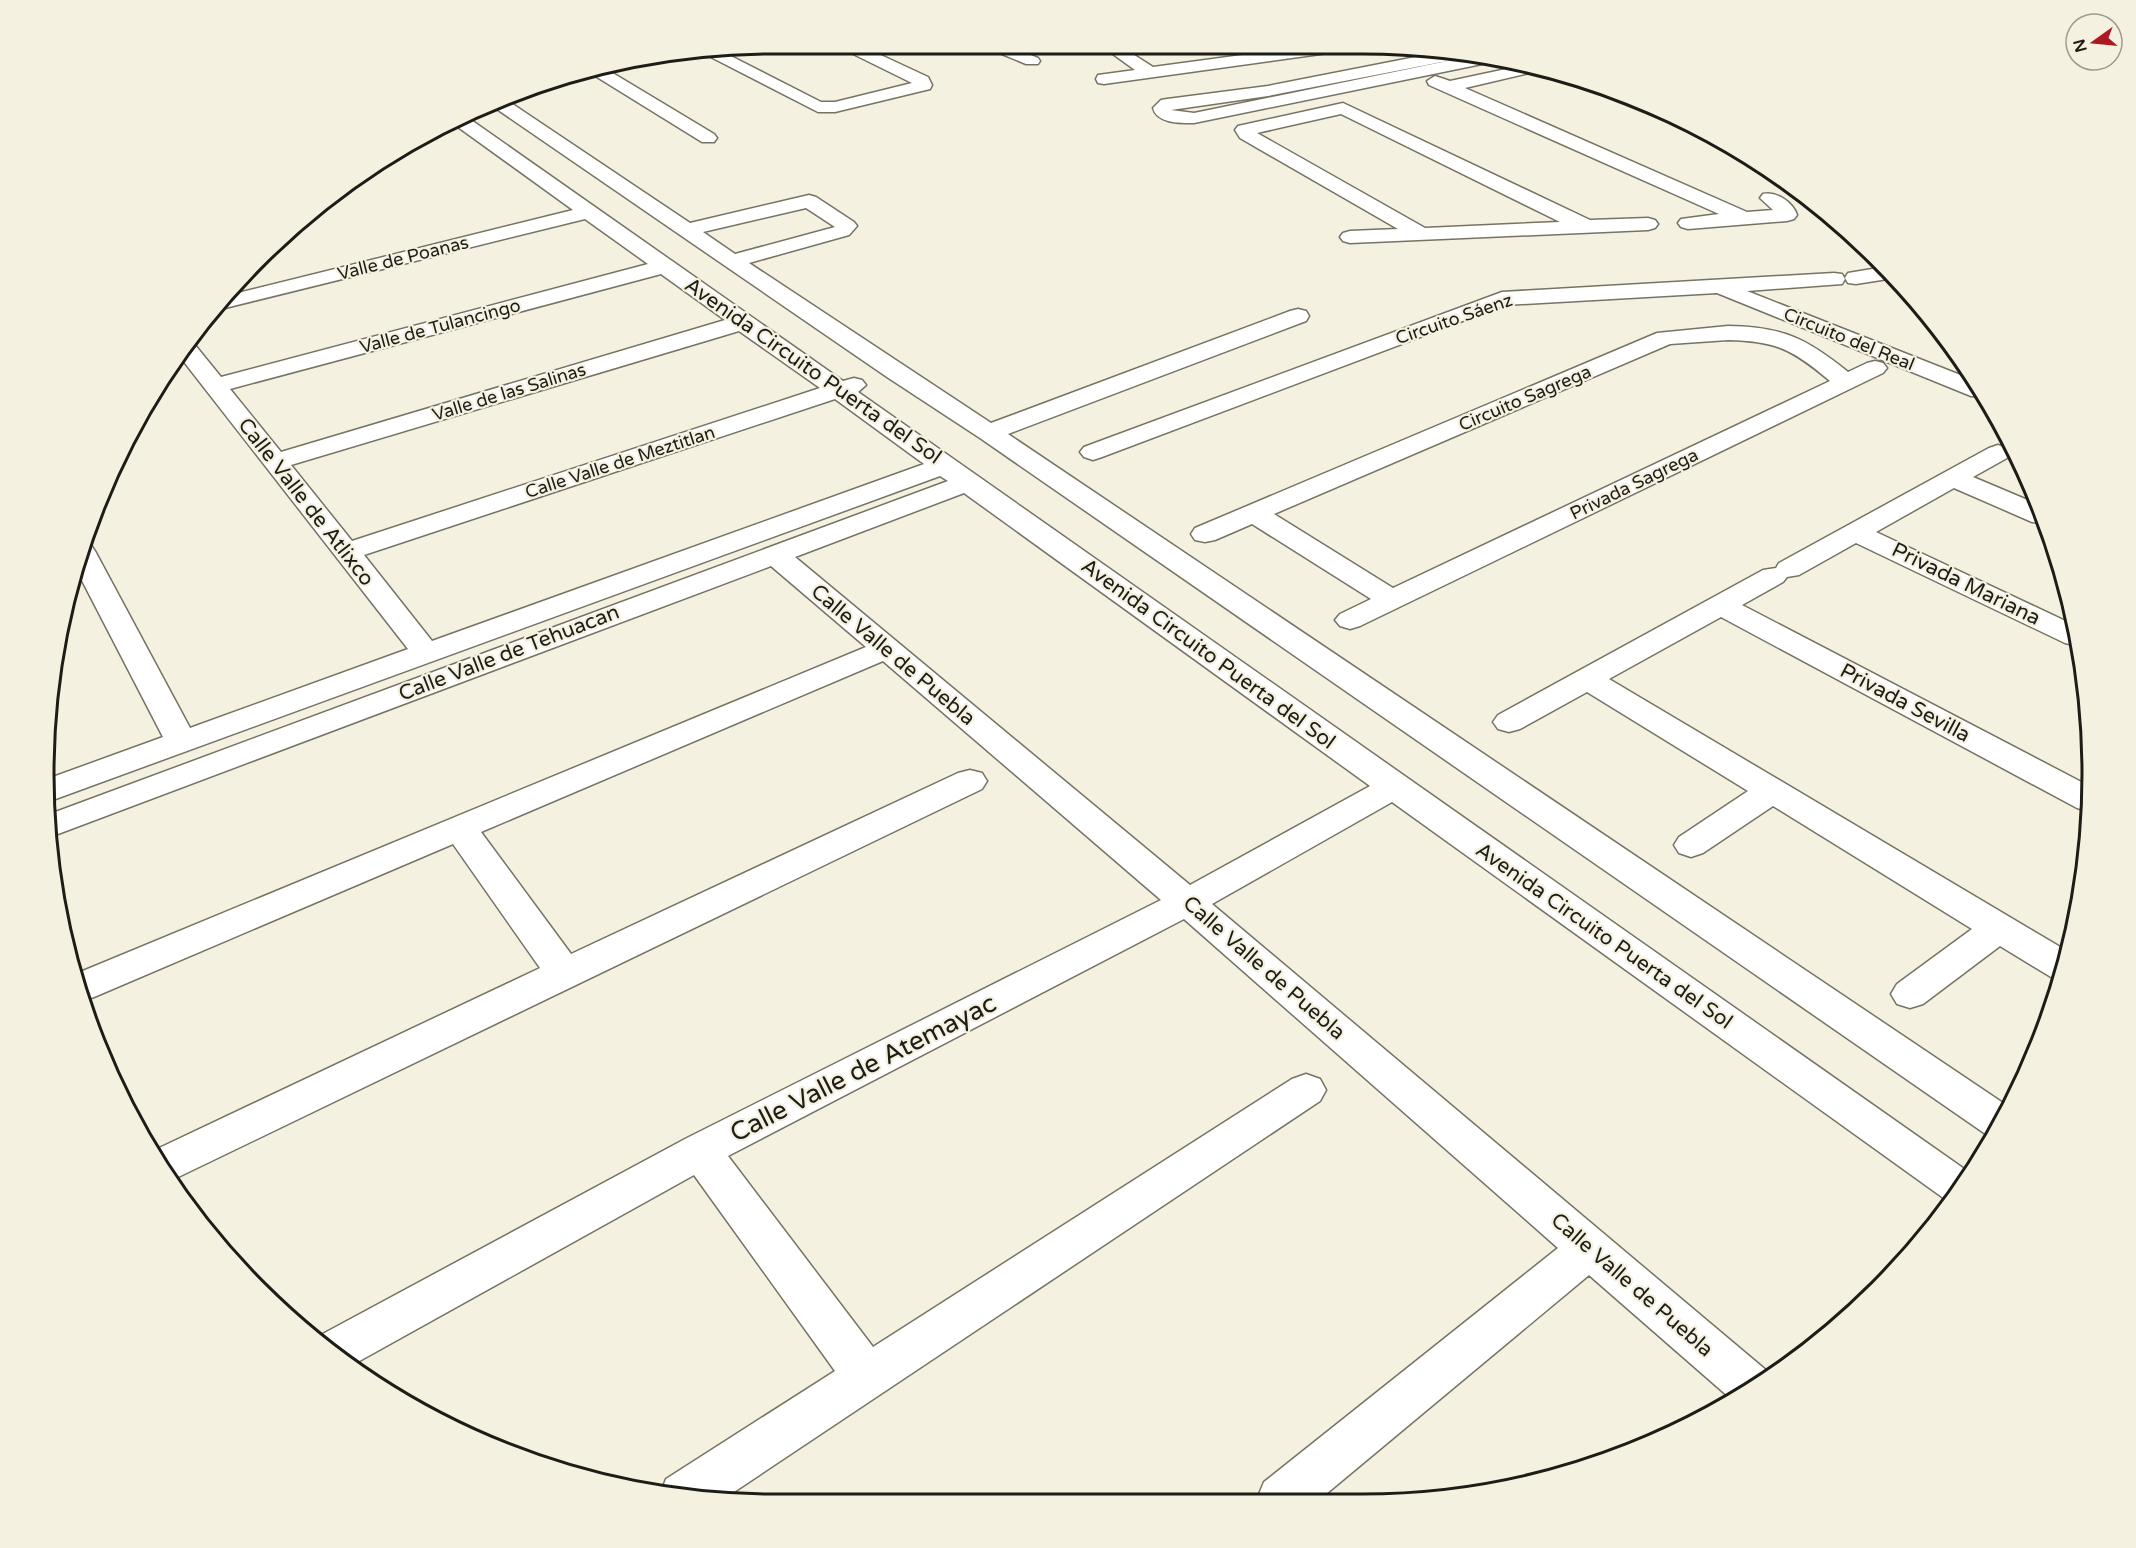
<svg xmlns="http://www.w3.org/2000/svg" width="2136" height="1548" viewBox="0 0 2136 1548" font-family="'Varela Round',sans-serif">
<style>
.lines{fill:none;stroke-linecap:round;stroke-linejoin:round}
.minor-casing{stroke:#777364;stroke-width:3}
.minor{fill:#fff;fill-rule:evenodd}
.labels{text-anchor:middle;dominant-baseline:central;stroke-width:4.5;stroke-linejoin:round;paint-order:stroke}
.far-street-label{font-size:18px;fill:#1d1c16;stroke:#f5f1e0}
.street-label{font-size:21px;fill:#1d1c16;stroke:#f5f1e0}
.near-street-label{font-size:26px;fill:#1d1c16;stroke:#f5f1e0}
.rim{fill:none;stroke:#1d1c16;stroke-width:3}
</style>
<rect width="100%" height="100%" fill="#f5f1e0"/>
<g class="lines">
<g class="minor-casing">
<path id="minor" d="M837 44H857L928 77 932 85 930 89 835 112H818L703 53 721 51 821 102H835L912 83 839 47Z
M983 44H1004L1038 58 1040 61 1038 64H1026L985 47Z
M1099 44H1117L1153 67 1325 44H1340L1343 47 1335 52 1104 84 1098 83 1096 79 1098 75 1135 70Z
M1436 53 1459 56 1452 60 1268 96 1171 110 1194 113 1467 57 1489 60 1482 64 1194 123C1181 123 1157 124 1153 108L1161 100 1167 99 1268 86Z
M1525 65C1584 73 1640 98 1691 126H1679L1548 73 1546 69 1465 88 1747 212 1773 210 1760 198 1763 194C1776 191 1793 202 1797 215L1794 219 1787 221 1688 229 1681 227 1678 223 1681 219 1719 214 1429 85 1427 81 1435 76 1450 81Z
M601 66 714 134 717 138 714 142H702L584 69Z
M502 97 690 223 809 195 816 197 854 222 857 226 849 235 749 263 991 423 1290 311 1298 309 1306 311 1309 316 1306 321 1008 434 2009 1107 1996 1137 1987 1135 980 438 887 377 488 103ZM806 208 835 227 735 254 703 232Z
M1343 103 1590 220 1648 218 1655 220 1658 224 1655 228 1648 230 1350 243 1343 241 1340 237 1343 233 1350 231 1398 229 1240 138 1235 130 1238 126ZM1341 114 1560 222 1425 228 1257 133Z
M464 115 843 381 854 378 862 380 866 385 858 392 1970 1173 1949 1202 1392 802 1212 904 1767 1371 1769 1375 1730 1398 1589 1275 1320 1499H1257L1264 1482 1558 1248 1184 919 728 1156 873 1347 1292 1079 1306 1074 1320 1079 1326 1090 1320 1101 719 1502 661 1492 666 1479 835 1371 694 1175 354 1364 317 1340 319 1336 685 1139 1161 900 883 661 481 832 571 954 958 773 970 770 982 773 987 781 982 789 172 1180 155 1150 540 968 453 844 94 997 85 1000 78 973 866 647 771 566 50 837V814L948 481 940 476 50 801V778L163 737 75 567 84 543 91 545 95 551 190 728 408 649 181 358 190 344 195 345 221 377 648 264 585 219 213 311 222 297 573 210 451 122ZM661 274 725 320 281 452 230 389ZM739 331 820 388 352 541 291 465ZM835 399 924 464 432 641 364 555ZM964 493 1370 786 1190 885 795 557Z
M1884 267 1894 278 1856 284 1848 283 1845 278 1848 273Z
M1834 273 1842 274 1845 279 1842 284 1747 291 1973 380 1984 397 1971 396 1717 293 1505 305 1102 457 1093 460 1084 457 1080 452 1084 447 1502 292Z
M1728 326C1783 327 1806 338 1848 372L1867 363 1875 361 1883 363 1887 368 1883 373 1854 387 1360 626 1350 629 1340 626 1335 620 1340 614 1371 599 1252 524 1215 540 1205 542 1195 540 1191 534 1195 528 1657 333ZM1728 340C1777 341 1793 350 1830 381L1393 588 1274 514 1670 344Z
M1998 445 2007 448 2011 453 2007 458 1973 477 2037 504 2044 523 2032 522 1954 488 1876 532 2074 625 2078 646 2065 643 1856 543 1799 575 1787 577 1783 582 1742 605 2089 786 2088 811 2077 808 1721 617 1609 679 2067 951 2061 980 2051 977 2000 946 1923 1004 1910 1008 1897 1004 1891 994 1897 984 1972 929 1773 806 1703 853 1691 857 1679 853 1674 845 1679 837 1748 791 1587 692 1520 729 1509 732 1498 729 1493 722 1498 715 1763 570 1776 568 1779 563 1989 448Z"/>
</g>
<use href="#minor" class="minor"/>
</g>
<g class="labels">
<g class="far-street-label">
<text transform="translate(403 258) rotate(-14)">Valle de Poanas</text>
<text transform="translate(1454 319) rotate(-19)">Circuito Sáenz</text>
<text transform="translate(440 326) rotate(-15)">Valle de Tulancingo</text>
<text transform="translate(1849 339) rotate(22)">Circuito del Real</text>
<text transform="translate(509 392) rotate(-17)">Valle de las Salinas</text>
<text transform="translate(1525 398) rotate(-23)">Circuito Sagrega</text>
<text transform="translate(620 462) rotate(-18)">Calle Valle de Meztitlan</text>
<text transform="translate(1634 484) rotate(-26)">Privada Sagrega</text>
</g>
<g class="street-label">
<text transform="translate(813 371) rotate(35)">Avenida Circuito Puerta del Sol</text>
<text transform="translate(306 502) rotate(52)">Calle Valle de Atlixco</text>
<text transform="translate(1966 584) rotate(26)">Privada Mariana</text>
<text transform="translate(509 653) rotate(-21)">Calle Valle de Tehuacan</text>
<text transform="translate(1208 654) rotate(36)">Avenida Circuito Puerta del Sol</text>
<text transform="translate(893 655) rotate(40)">Calle Valle de Puebla</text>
<text transform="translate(1905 703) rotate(28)">Privada Sevilla</text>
<text transform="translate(1604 936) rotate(35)">Avenida Circuito Puerta del Sol</text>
<text transform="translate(1264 968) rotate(41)">Calle Valle de Puebla</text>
<text transform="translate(1632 1285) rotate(41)">Calle Valle de Puebla</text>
</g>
<g class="near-street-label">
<text transform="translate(863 1068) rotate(-27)">Calle Valle de Atemayac</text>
</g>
</g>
<path d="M0 0H2136V1548H0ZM774 54H1362A720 720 0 0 1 2082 774V774A720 720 0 0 1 1362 1494H774A720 720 0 0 1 54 774V774A720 720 0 0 1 774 54Z" fill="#f5f1e0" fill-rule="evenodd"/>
<path class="rim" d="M774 54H1362A720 720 0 0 1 2082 774V774A720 720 0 0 1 1362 1494H774A720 720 0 0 1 54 774V774A720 720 0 0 1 774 54Z"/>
<g transform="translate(2094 42) rotate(255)"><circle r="28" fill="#f5f1e0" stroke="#9f9c8f" stroke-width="1.5"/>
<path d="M0-4.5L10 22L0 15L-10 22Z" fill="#ac1922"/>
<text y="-9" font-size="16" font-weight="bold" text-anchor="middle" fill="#1d1c16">N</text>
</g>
</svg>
